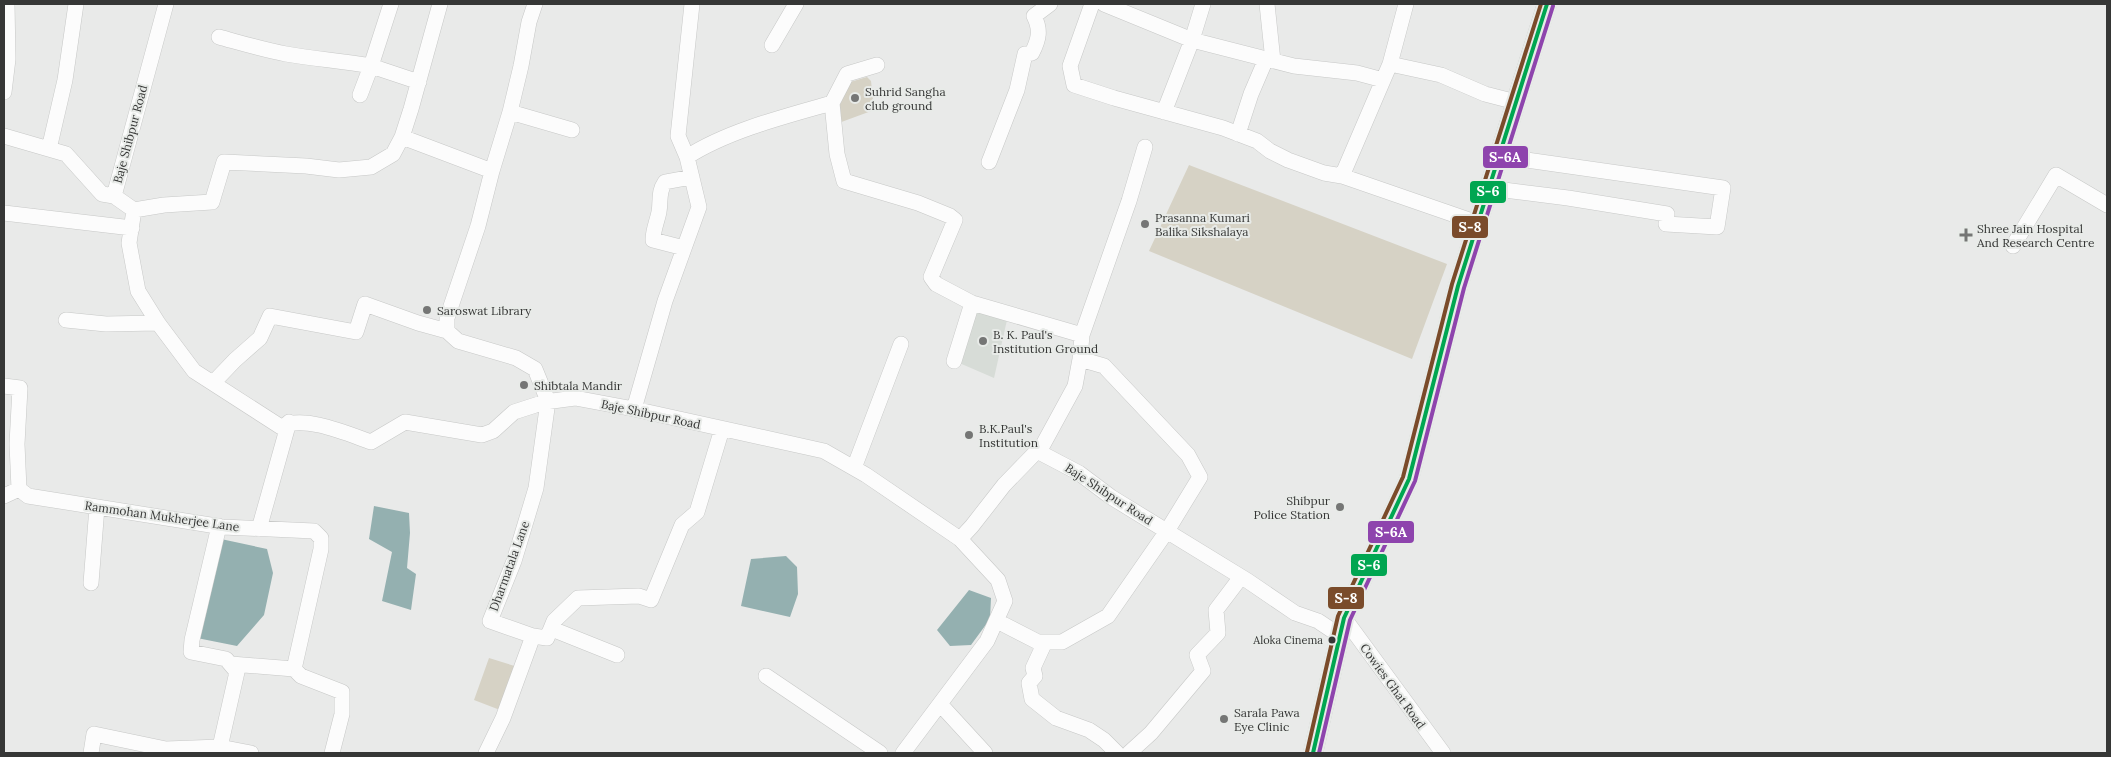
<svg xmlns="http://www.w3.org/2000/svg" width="2111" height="757" viewBox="0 0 2111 757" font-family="Lora,serif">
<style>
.built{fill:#d7dcd7}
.green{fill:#d6d2c5}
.water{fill:#94b0b0}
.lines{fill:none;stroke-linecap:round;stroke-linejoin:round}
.minor-casing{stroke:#c7c8c7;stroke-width:16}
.major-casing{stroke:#c7c8c7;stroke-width:20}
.minor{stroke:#fcfcfc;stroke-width:15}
.major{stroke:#fcfcfc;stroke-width:19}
.bus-1-casing{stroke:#e8ebe8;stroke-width:8}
.bus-2-casing{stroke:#e8ebe8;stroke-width:8}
.bus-3-casing{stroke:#e8ebe8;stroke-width:8}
.bus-1{stroke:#00a651;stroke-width:4}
.bus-2{stroke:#8e44ad;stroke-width:4}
.bus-3{stroke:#7a4b2a;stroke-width:4}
.poi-dot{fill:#757675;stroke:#e8ebe8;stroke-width:2}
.bus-dot{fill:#363736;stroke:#e8ebe8;stroke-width:2}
.labels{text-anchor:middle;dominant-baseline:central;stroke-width:4;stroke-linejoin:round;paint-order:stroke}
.bus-label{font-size:11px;fill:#363736;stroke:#e8ebe8;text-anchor:end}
.poi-label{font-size:12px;fill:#363736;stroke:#e8ebe8;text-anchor:start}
.street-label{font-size:12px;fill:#363736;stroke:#e8ebe8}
.line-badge{stroke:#e8ebe8;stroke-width:2}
.badge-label{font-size:14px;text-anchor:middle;font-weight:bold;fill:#fff}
</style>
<rect width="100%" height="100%" fill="#e9eae9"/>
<path class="built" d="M973 307 1007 320 994 378 957 362Z"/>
<path class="green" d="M867 77 871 81 874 110 836 124V104L847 83Z
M1189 165 1447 264 1412 359 1149 251Z
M489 658 521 668 500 710 474 700Z"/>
<path class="water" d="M374 506 409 513 410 533 407 568 416 574 411 610 382 601 392 552 369 539Z
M221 539 267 549 273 573 264 615 237 646 197 638Z
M786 556 797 567 798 594 790 617 741 606 751 559Z
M969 590 991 598 990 619 971 645 950 646 937 630Z"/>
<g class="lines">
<g class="minor-casing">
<path id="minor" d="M166 4 114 196 134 210 129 243 138 291 158 323 194 371 281 427C303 414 348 434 371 442L405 422 482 435 493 431 514 412 545 402 575 398 634 409 824 451 866 475 960 539 972 526 1004 485 1037 451 1079 473 1111 497 1248 581 1295 613 1318 621 1339 635
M391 4 371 66 419 82
M1092 4 1070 66 1074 85 1114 98 1223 128 1257 141 1270 151 1288 160 1324 173 1342 176 1478 223
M1104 4 1192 40 1294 66 1357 73 1383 80
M1267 4 1273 61
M219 37C241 43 264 50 286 54 315 59 343 61 371 66L360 95
M772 45 796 4
M1390 64 1441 75 1485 94 1516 102
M877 65 847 74 832 103 837 154 844 181 918 203 950 216 955 220 931 277 936 284 972 303 1082 335
M4 92 8 59 7 4
M510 112 572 130
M1164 112 1192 40 1203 4
M1238 134 1251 94 1263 66
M4 136 66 154 102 194 114 196
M402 137 492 171
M49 149 65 80 76 4
M687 157C727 131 786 116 832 103
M989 162 1017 90 1025 54 1032 53C1039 39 1041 30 1034 16L1050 4
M1342 176 1390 64 1406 4
M1488 188 1568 198 1667 214 1666 224 1717 227 1723 188 1498 156
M134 210 164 205 212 202 224 162 306 166 339 170 371 167 393 154 402 137 411 109 440 4
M4 213 132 228
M2013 246 2056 175 2107 205
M684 248 653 240C653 230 657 222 659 212 661 201 658 192 665 182L692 177
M66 320 106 324 158 323
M954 361 972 303
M213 383 235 360 260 338 270 316 356 332 365 304 418 323 447 331
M4 386 20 388 17 444 19 489 28 496 223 527 314 531 321 538V549L294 669 301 676 342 692V714L332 753
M634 409 665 301 699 207 687 157 678 136 692 4
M1039 452 1075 386 1080 359 1082 335 1129 201 1145 147
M854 468 901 344
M4 496 19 489
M219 526 192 640 191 652 226 659 237 672 220 747 251 753
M259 529 289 422
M91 583 97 507
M1344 618 1443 753
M997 621 1038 642H1062L1108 616 1167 531 1200 477 1188 455 1104 366 1080 359
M552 629 617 655
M533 636 547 638 554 621 578 598 639 596 651 600 682 525 697 512 722 429
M1045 642 1033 668 1035 676 1029 683 1032 699 1056 718 1089 730 1104 740 1117 753
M231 664 294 669
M766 676 880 753
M940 704 985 753
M91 753 94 734 166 749
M160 753 166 749 220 747
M486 753 503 718 533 636 490 621 514 561 536 488 548 401 535 369 516 358 458 341 447 331V318L478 226 492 171 510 112 521 66 529 22 535 4
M903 753 987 641 1005 601 998 580 960 539
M1129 753 1151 733 1203 671 1197 655 1218 633 1216 610 1241 577"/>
</g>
<g class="major-casing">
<path id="major" d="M1313 753 1344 618 1409 479 1458 286 1547 4"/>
</g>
<use href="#minor" class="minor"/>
<use href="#major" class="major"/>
<g class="bus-1-casing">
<path id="bus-1" d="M1313 753 1344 618 1409 479 1458 286 1547 4"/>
</g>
<g class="bus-2-casing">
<path id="bus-2" d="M1319 753 1350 620 1415 481 1464 288 1553 6"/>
</g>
<g class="bus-3-casing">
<path id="bus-3" d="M1307 752 1338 616 1403 477 1452 284 1541 4"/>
</g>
<use href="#bus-1" class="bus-1"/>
<use href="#bus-2" class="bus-2"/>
<use href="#bus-3" class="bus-3"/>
</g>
<g class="poi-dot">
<circle cx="855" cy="98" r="5"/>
<circle cx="1145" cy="224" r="5"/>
<path d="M1963.5 227.5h5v5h5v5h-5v5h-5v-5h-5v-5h5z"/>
<circle cx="427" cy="310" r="5"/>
<circle cx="983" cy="341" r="5"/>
<circle cx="524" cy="385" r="5"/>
<circle cx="969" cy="435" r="5"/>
<circle cx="1340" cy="507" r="5"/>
<circle cx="1224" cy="719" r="5"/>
</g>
<circle class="bus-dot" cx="1332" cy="640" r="4.5"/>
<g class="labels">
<g class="bus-label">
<text x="1323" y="640">Aloka Cinema</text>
</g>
<g class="poi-label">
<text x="865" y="91">Suhrid Sangha<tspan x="865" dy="14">club ground</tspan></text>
<text x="1155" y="217">Prasanna Kumari<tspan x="1155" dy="14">Balika Sikshalaya</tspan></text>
<text x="1977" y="228">Shree Jain Hospital<tspan x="1977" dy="14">And Research Centre</tspan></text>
<text x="437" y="310">Saroswat Library</text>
<text x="993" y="334">B. K. Paul's<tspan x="993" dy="14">Institution Ground</tspan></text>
<text x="534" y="385">Shibtala Mandir</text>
<text x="979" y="428">B.K.Paul's<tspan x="979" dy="14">Institution</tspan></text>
<text x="1330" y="500" text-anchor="end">Shibpur<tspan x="1330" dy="14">Police Station</tspan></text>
<text x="1234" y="712">Sarala Pawa<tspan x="1234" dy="14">Eye Clinic</tspan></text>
</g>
<g class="street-label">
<text transform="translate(130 134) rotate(-75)">Baje Shibpur Road</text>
<text transform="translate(651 414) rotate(12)">Baje Shibpur Road</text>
<text transform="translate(1109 494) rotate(33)">Baje Shibpur Road</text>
<text transform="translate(162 516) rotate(8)">Rammohan Mukherjee Lane</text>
<text transform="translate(509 566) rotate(-70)">Dharmatala Lane</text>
<text transform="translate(1393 686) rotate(54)">Cowies Ghat Road</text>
</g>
</g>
<g class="line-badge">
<rect x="1482" y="145" width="47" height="24" rx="5" fill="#8e44ad"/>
<rect x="1469" y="180" width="38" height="24" rx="5" fill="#00a651"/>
<rect x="1451" y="215" width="38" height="24" rx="5" fill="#7a4b2a"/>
<rect x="1367" y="520" width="48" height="24" rx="5" fill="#8e44ad"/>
<rect x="1350" y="553" width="38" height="24" rx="5" fill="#00a651"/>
<rect x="1327" y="586" width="38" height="24" rx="5" fill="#7a4b2a"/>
</g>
<g class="badge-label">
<text x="1505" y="162">S-6A</text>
<text x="1488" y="196">S-6</text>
<text x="1470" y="232">S-8</text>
<text x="1391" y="537">S-6A</text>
<text x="1369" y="570">S-6</text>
<text x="1346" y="603">S-8</text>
</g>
<rect width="2111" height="757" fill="none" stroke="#363736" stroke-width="10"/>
</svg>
